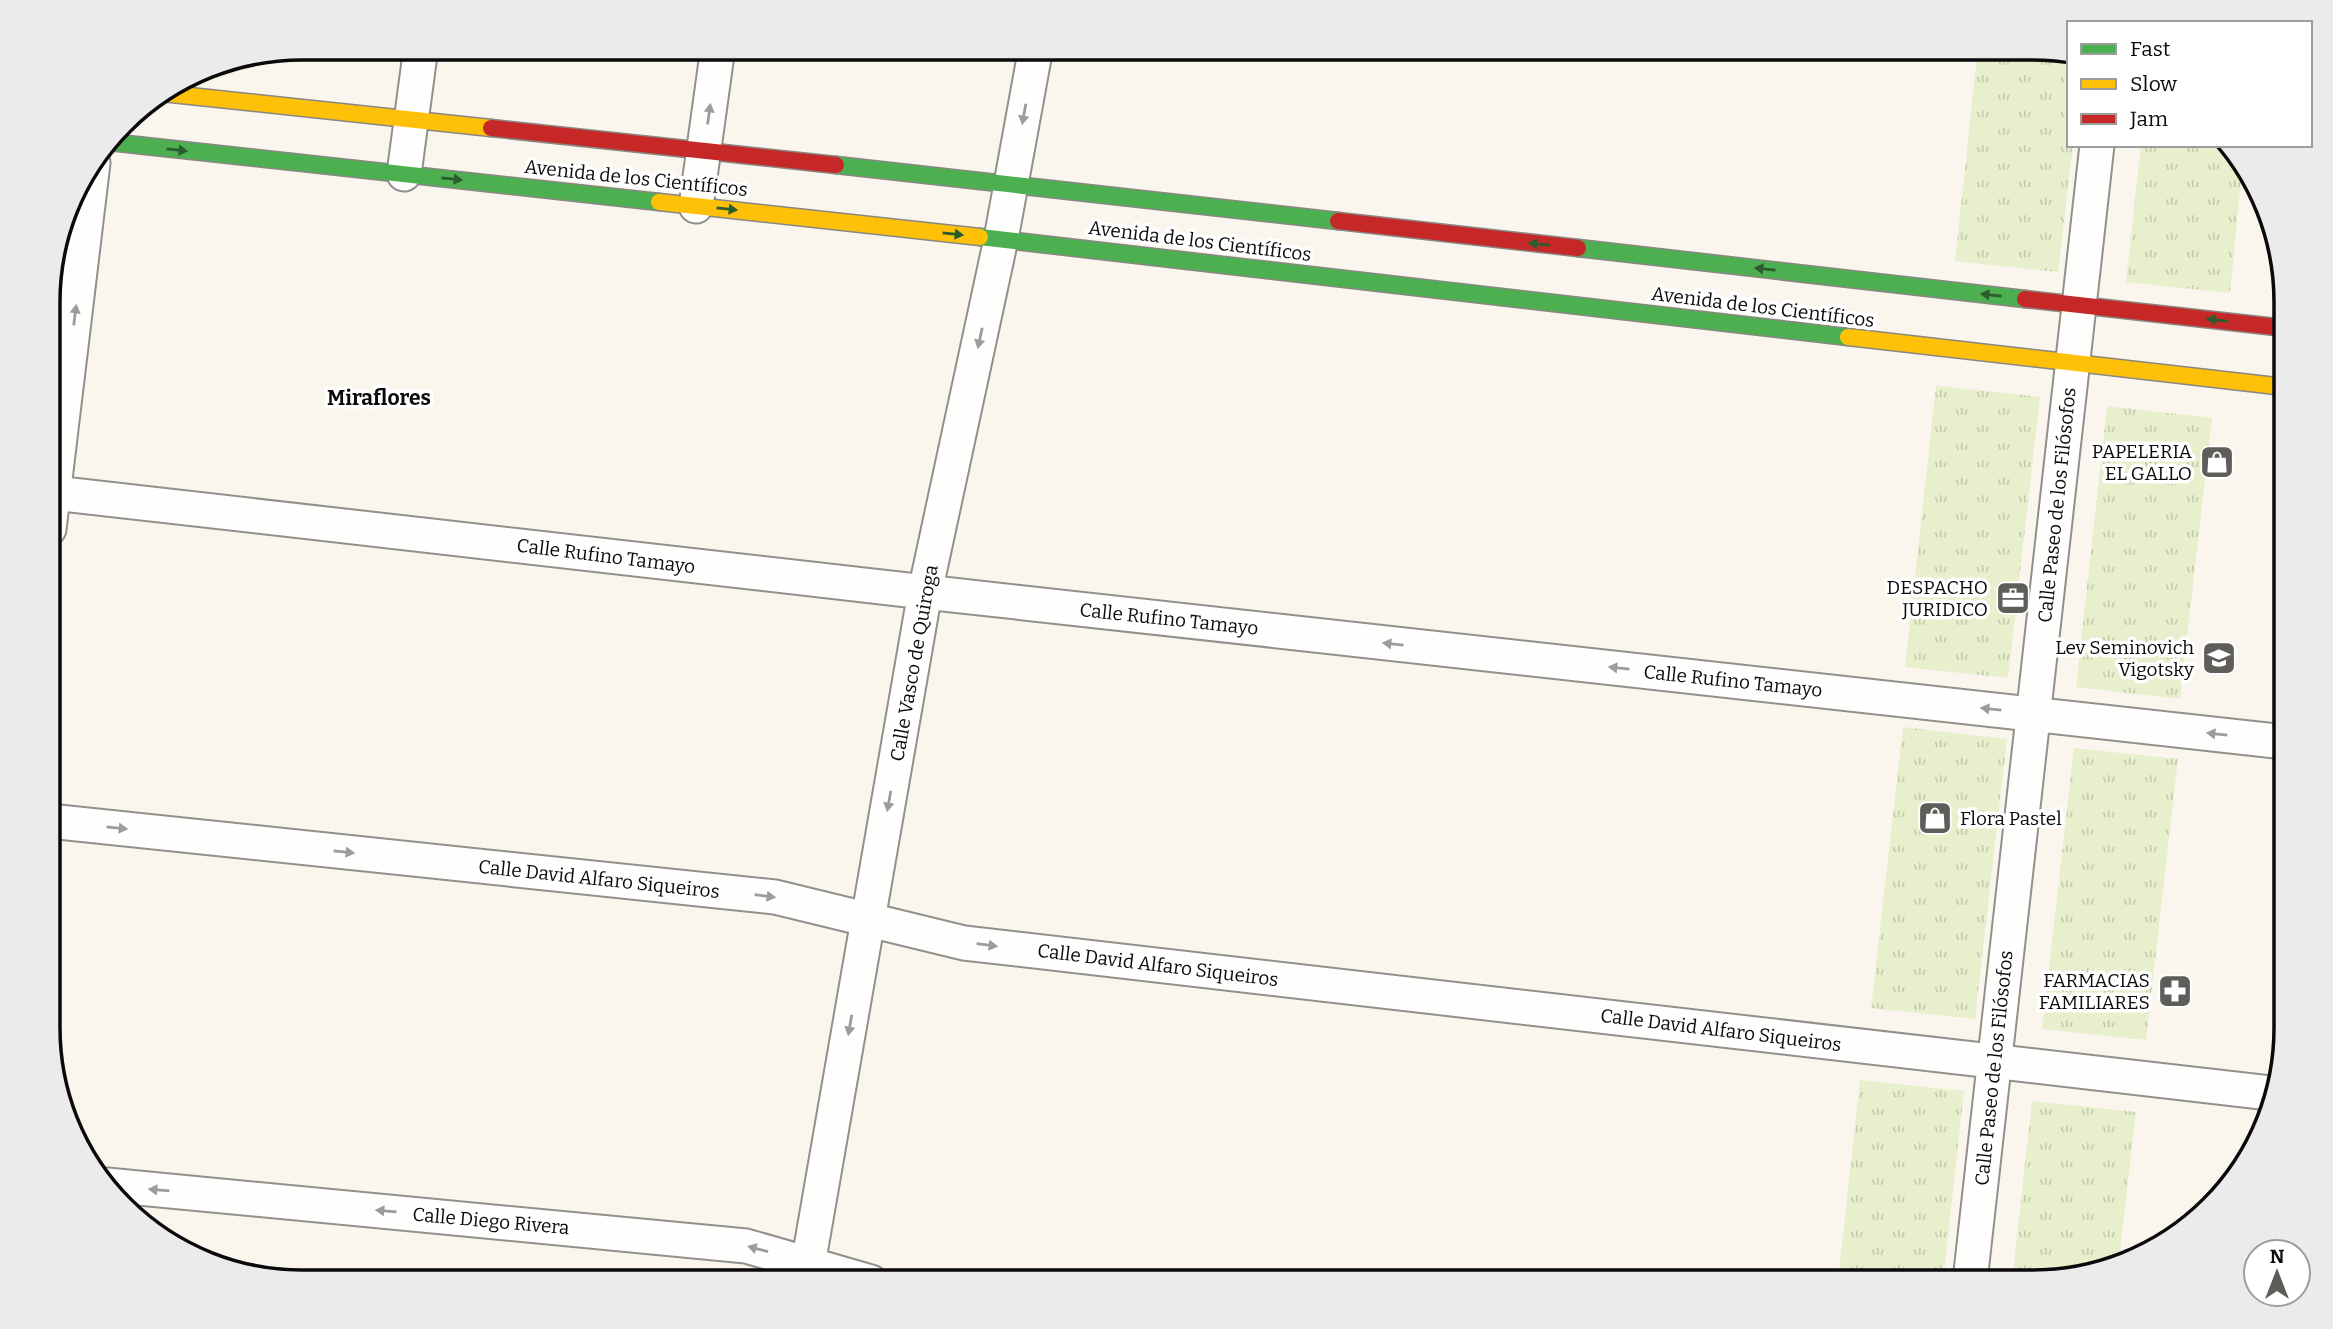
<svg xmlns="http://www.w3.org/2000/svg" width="2333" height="1329" viewBox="0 0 2333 1329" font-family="Bitter,serif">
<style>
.park{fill:url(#park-tufts)}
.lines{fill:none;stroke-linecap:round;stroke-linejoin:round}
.street-casing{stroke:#92908c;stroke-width:37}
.fast-casing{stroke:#898783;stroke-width:19}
.slow-casing{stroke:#898783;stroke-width:19}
.jam-casing{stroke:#898783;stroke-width:19}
.street{stroke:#fefefc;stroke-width:33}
.fast{stroke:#4caf50;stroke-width:16}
.slow{stroke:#ffc107;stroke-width:16}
.jam{stroke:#c62828;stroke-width:16}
.oneway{fill:#9c9c9b}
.oneway2{fill:#2b5c2d}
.labels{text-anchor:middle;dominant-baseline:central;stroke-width:7;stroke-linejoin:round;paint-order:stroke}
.street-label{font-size:19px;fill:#0a0a0a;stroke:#fff}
.poi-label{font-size:19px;fill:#0a0a0a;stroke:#fff;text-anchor:end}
.neighbourhood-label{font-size:21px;font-weight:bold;fill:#0a0a0a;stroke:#fff}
.rim{fill:none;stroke:#0a0a0a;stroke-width:3.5}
</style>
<defs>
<pattern id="park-tufts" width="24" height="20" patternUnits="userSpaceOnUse" patternTransform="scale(1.75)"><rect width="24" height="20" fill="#e7efcd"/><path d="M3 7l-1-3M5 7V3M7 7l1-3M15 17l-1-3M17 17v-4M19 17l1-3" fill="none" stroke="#c5ccaf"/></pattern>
</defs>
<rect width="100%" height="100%" fill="#faf6ed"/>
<path class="park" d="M1978 47H2032L2069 57V145H2073L2058 272 1955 261Z
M2141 145H2227L2243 161 2230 293 2126 282Z
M1936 386 2040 397 2008 678 1905 667Z
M2107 406 2212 418 2180 699 2076 687Z
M1903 727 2007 739 1975 1019 1871 1008Z
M2074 748 2178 759 2146 1040 2042 1029Z
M1860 1080 1964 1091 1943 1281H1838Z
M2032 1101 2136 1112 2119 1260 2048 1281H2012Z"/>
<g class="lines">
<g class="street-casing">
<path id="street" d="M404 174 421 47
M696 206 718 47
M54 493 925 592 2285 742
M49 529 93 163
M49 821 775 897 964 943 2270 1093
M107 1185 746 1246 871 1282
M1970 1281 2097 145
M805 1282 925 592 1001 239 1036 47"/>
</g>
<g class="fast-casing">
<path id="fast" d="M109 142 659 202
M836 165 1338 221
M980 237 1848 337
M1578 248 2025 299"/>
</g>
<g class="slow-casing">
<path id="slow" d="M162 93 491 128
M659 202 980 237
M1848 337 2285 387"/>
</g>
<g class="jam-casing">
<path id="jam" d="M491 128 836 165
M1338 221 1578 248
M2025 299 2285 328"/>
</g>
<use href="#street" class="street"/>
<use href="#fast" class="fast"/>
<use href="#slow" class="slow"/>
<use href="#jam" class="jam"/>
</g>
<defs><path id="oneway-solid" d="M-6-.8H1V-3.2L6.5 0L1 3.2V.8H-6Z" transform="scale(1.75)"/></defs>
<g class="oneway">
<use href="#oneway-solid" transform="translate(709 114) rotate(-82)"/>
<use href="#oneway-solid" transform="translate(1024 114) rotate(100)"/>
<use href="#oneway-solid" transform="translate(75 315) rotate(-83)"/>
<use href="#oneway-solid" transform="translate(980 338) rotate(102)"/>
<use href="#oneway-solid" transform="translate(1393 644) rotate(-174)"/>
<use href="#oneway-solid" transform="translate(1619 668) rotate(-174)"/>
<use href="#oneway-solid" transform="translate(1991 709) rotate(-174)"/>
<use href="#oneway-solid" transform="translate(2217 734) rotate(-174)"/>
<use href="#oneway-solid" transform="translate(889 801) rotate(100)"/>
<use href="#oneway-solid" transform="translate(117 828) rotate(6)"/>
<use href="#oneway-solid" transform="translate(344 852) rotate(6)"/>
<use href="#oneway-solid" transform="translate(765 896) rotate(7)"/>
<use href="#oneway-solid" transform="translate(987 945) rotate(7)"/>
<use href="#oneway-solid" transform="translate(850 1025) rotate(100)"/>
<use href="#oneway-solid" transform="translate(159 1190) rotate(-175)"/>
<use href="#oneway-solid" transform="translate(386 1211) rotate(-175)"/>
<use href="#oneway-solid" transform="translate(758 1249) rotate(-165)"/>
</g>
<g class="oneway2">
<use href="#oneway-solid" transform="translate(177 150) rotate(6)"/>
<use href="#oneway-solid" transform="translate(452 179) rotate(6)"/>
<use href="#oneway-solid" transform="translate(727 209) rotate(6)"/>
<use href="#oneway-solid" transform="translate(953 234) rotate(6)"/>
<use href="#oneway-solid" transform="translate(1539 244) rotate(-174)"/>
<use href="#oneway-solid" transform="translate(1765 269) rotate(-174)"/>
<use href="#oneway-solid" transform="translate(1991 295) rotate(-174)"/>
<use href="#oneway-solid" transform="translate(2217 320) rotate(-173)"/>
</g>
<defs>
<g id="shop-square" transform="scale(1.75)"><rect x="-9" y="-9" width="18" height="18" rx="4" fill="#5e5d59" stroke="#fff"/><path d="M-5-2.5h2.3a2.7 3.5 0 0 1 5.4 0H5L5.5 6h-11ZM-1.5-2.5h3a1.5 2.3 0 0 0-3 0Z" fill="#fff"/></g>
<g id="office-square" transform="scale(1.75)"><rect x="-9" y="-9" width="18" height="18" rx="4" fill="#5e5d59" stroke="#fff"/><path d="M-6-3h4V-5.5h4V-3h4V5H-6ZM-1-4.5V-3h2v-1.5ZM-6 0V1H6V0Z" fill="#fff"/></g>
<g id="school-square" transform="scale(1.75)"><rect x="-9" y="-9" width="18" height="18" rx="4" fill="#5e5d59" stroke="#fff"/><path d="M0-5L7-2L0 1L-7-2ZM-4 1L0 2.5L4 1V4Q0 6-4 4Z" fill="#fff"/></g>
<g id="pharmacy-square" transform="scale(1.75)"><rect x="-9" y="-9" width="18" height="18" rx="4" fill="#5e5d59" stroke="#fff"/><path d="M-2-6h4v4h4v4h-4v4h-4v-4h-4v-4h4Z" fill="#fff"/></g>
</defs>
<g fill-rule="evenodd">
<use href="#shop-square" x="2217" y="462"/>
<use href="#office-square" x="2013" y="598"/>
<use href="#school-square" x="2219" y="658"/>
<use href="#shop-square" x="1935" y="818"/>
<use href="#pharmacy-square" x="2175" y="991"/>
</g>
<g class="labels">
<g class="street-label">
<text transform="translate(636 178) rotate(6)">Avenida de los Científicos</text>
<text transform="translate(1200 241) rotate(7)">Avenida de los Científicos</text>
<text transform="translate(1763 307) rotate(7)">Avenida de los Científicos</text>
<text transform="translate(2057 505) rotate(-84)">Calle Paseo de los Filósofos</text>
<text transform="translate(606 556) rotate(7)">Calle Rufino Tamayo</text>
<text transform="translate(1169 619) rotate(6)">Calle Rufino Tamayo</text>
<text transform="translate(914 663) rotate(-80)">Calle Vasco de Quiroga</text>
<text transform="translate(1733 681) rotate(6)">Calle Rufino Tamayo</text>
<text transform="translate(599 879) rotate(6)">Calle David Alfaro Siqueiros</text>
<text transform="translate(1158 965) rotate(7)">Calle David Alfaro Siqueiros</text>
<text transform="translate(1721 1030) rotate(7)">Calle David Alfaro Siqueiros</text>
<text transform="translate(1994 1068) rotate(-84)">Calle Paseo de los Filósofos</text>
<text transform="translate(491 1221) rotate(5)">Calle Diego Rivera</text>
</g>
<g class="poi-label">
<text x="2192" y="451">PAPELERIA<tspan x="2192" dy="22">EL GALLO</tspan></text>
<text x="1988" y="587">DESPACHO<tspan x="1988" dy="22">JURIDICO</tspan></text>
<text x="2194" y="647">Lev Seminovich<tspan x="2194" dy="22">Vigotsky</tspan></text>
<text x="1960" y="818" text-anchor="start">Flora Pastel</text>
<text x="2150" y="980">FARMACIAS<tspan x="2150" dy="22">FAMILIARES</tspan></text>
</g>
<g class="neighbourhood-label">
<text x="379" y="398">Miraflores</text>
</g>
</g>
<path d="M0 0H2333V1329H0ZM302 60H2032A242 242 0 0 1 2274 302V1028A242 242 0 0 1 2032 1270H302A242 242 0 0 1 60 1028V302A242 242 0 0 1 302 60Z" fill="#ebebeb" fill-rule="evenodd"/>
<path class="rim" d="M302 60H2032A242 242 0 0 1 2274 302V1028A242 242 0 0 1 2032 1270H302A242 242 0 0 1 60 1028V302A242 242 0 0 1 302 60Z"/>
<rect x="2067" y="21" width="245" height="126" fill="#ffffff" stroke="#9d9d9d" stroke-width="2"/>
<rect x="2081" y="44" width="35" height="10" fill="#4caf50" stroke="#9d9d9d" stroke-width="2"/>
<text x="2130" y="56" font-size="21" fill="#0a0a0a">Fast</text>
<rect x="2081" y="79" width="35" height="10" fill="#ffc107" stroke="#9d9d9d" stroke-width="2"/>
<text x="2130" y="91" font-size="21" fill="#0a0a0a">Slow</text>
<rect x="2081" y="114" width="35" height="10" fill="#c62828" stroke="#9d9d9d" stroke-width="2"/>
<text x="2130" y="126" font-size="21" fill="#0a0a0a">Jam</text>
<g transform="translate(2277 1273)"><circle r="33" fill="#ffffff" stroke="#9d9d9d" stroke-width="2"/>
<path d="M0-5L12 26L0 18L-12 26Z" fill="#5e5d59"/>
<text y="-10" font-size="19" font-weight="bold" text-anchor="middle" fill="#0a0a0a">N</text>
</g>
</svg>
